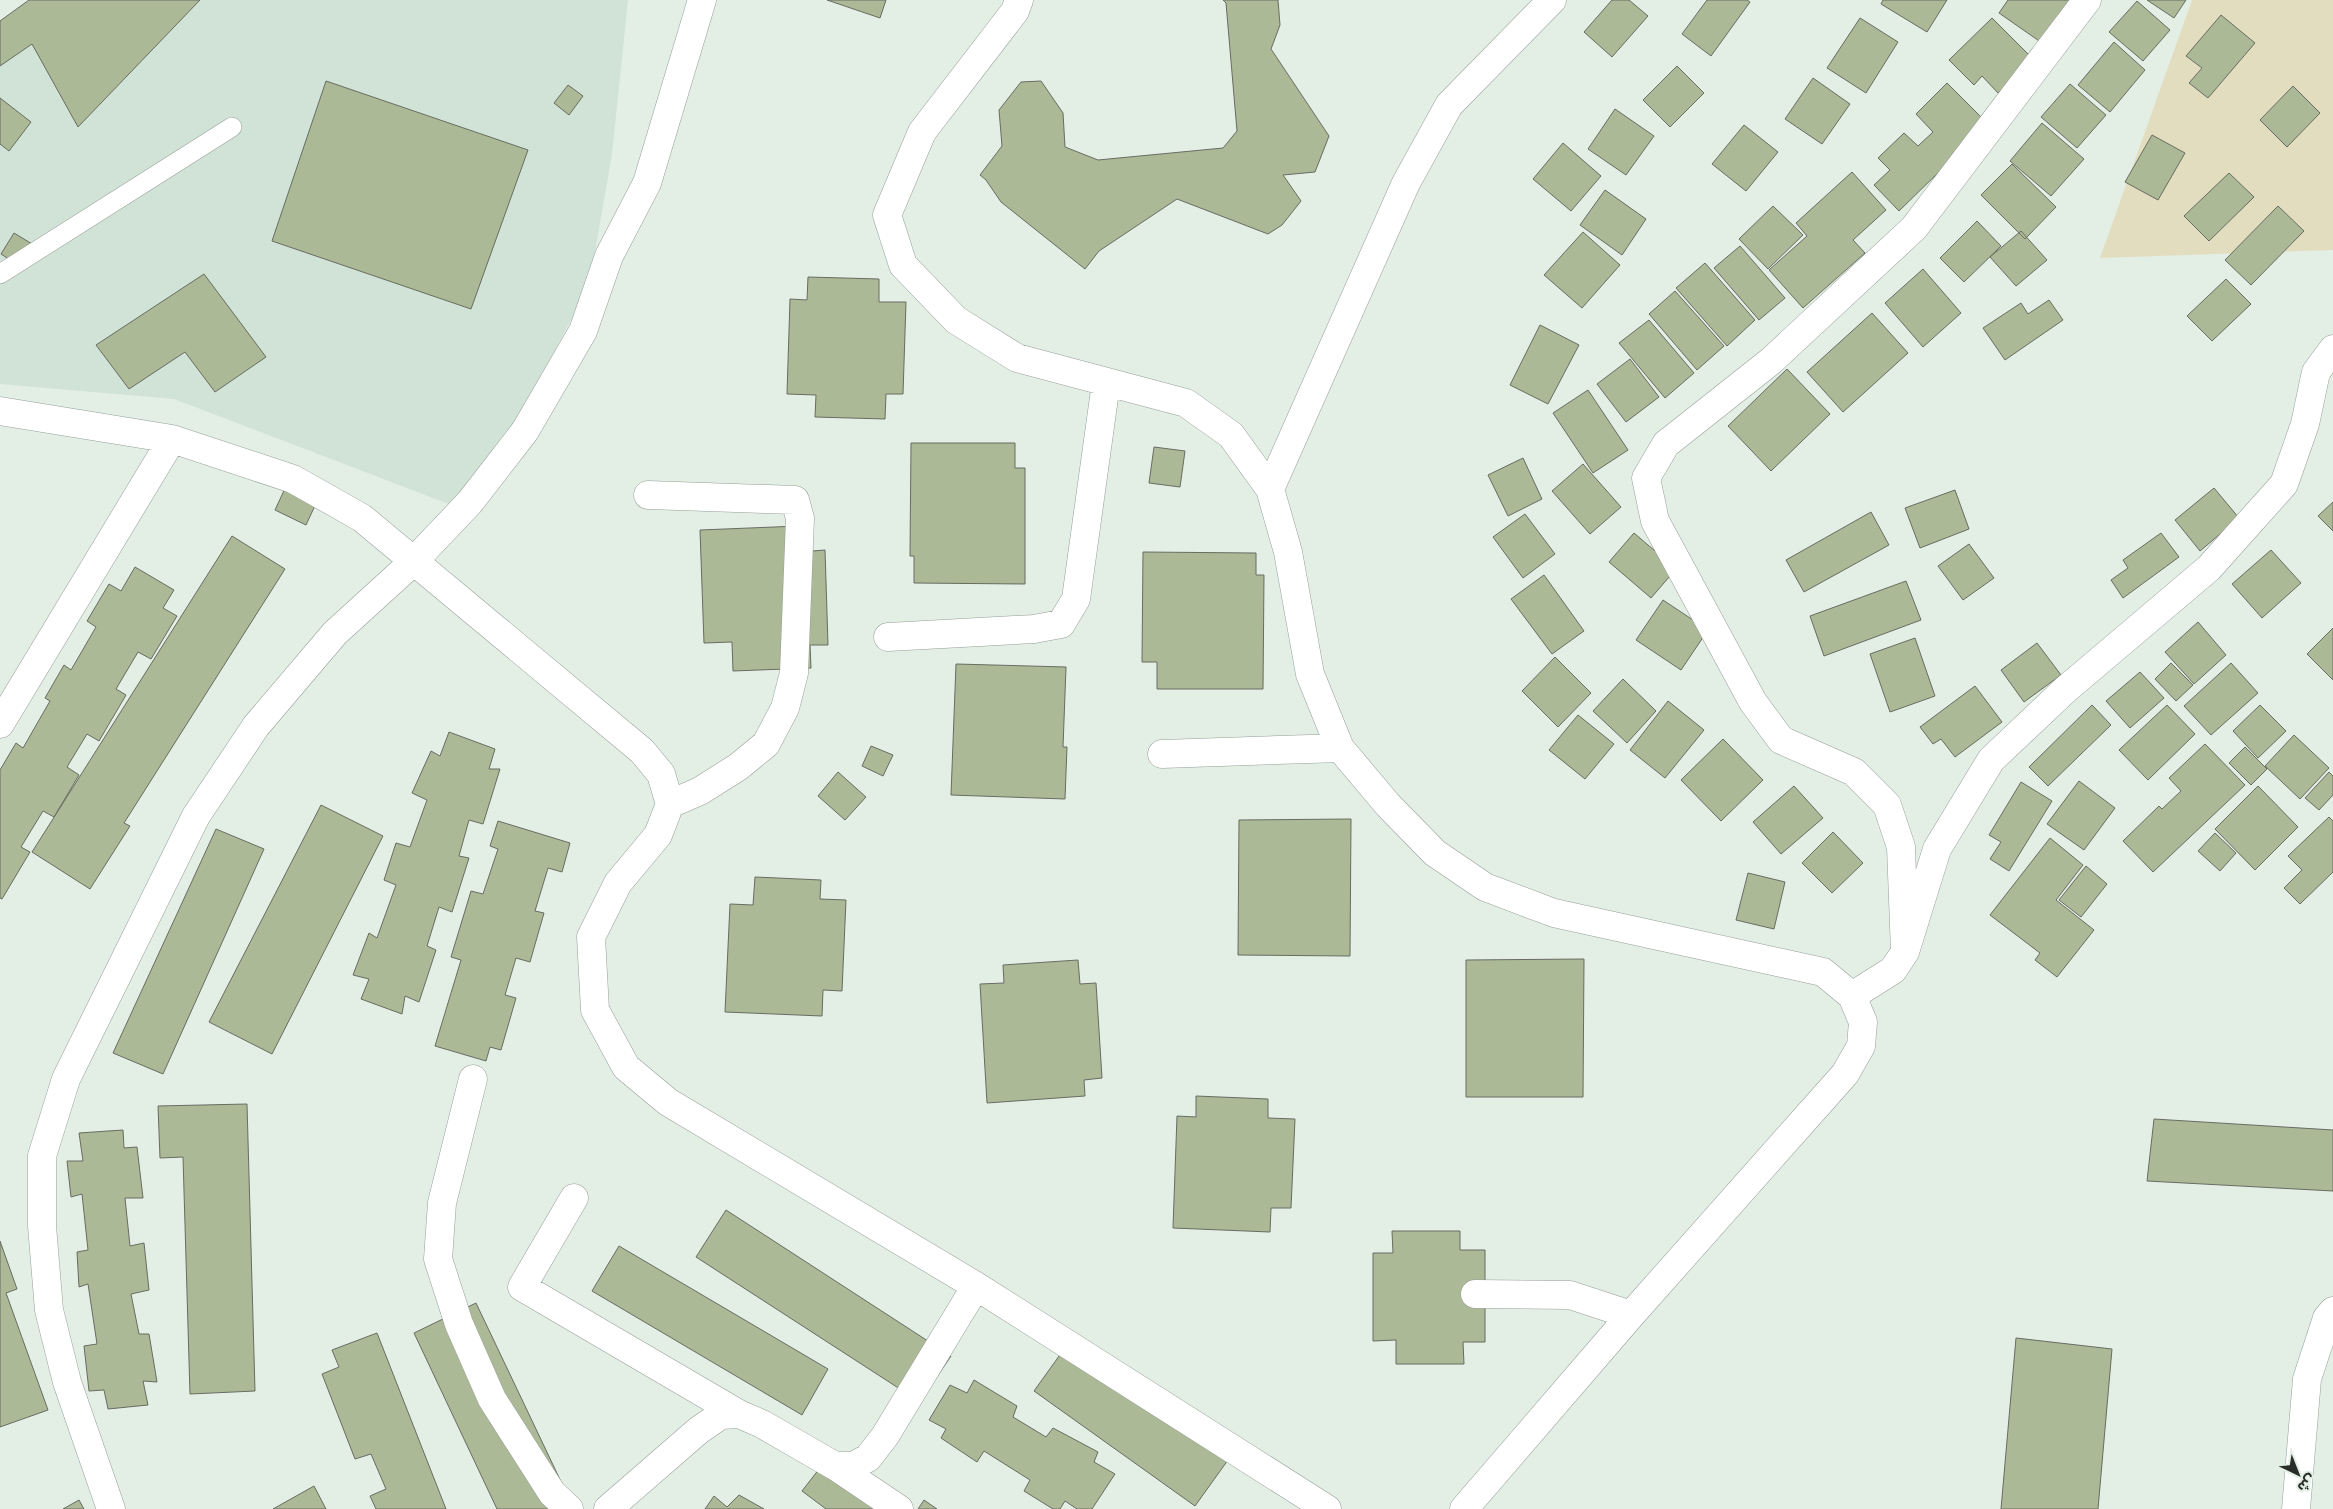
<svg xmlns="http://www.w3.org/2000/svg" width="2333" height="1509" viewBox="0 0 2333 1509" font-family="'DM Sans','Noto Sans Arabic',sans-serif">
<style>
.built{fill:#d1e3d6}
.green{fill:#e3ddc0}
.building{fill:#abb996;stroke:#686c62}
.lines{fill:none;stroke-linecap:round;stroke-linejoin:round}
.lane-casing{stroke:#969f98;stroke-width:20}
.street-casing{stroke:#969f98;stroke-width:29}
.lane{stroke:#fff;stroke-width:19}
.street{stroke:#fff;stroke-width:28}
</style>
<rect width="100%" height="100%" fill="#e3eee5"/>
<path class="built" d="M29 0H628L612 154 589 286 521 414 454 506 174 399 0 384V21Z"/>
<path class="green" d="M2192 0H2333V250L2100 258Z"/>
<path class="building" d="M29 0H200L78 127 32 44 0 66V21Z
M827 0H886L880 18Z
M1223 0H1278L1280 25 1271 49 1329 136 1315 172 1283 175 1301 201 1282 225 1268 234 1177 199 1099 251 1085 269 1001 202 986 180 980 175 1002 146 999 110 1021 82 1041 81 1063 113 1065 147 1098 160 1223 148 1237 131 1226 3Z
M1612 0H1629L1648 16 1612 57 1584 32Z
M1707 0H1747L1750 2 1711 56 1682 34Z
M1883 0H1947L1927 32 1881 4Z
M2008 0H2073L2042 43 1999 13Z
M2147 0H2186L2174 18Z
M2137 1 2170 30 2143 61 2109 32Z
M2221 15 2255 43 2208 98 2189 83 2202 68 2186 56Z
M1860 18 1898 42 1866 93 1827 68Z
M1992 18 2033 59 1998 93 1982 76 1974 85 1949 60Z
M2114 42 2145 70 2110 112 2078 85Z
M1677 66 1704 93 1670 127 1643 100Z
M1813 78 1850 104 1822 144 1785 119Z
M326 81 528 150 471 309 272 241Z
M1947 83 1988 124 1899 211 1874 185 1890 170 1878 158 1904 133 1918 146 1933 132 1916 114Z
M2070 84 2106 115 2077 148 2041 117Z
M568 85 583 96 569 115 554 103Z
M2293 86 2320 113 2287 147 2260 120Z
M0 98 31 122 9 151 0 144Z
M1615 109 1654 136 1626 175 1588 149Z
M2042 123 2084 159 2051 196 2010 161Z
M1744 125 1778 152 1746 191 1712 164Z
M2152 135 2185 153 2158 200 2125 182Z
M1563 143 1601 176 1571 211 1533 179Z
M2012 164 2056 207 2025 239 1981 195Z
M1852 172 1886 210 1853 240 1865 253 1803 308 1769 270 1807 236 1796 223Z
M2229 173 2254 197 2209 241 2184 216Z
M1605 190 1646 219 1622 255 1580 225Z
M1773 206 1803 235 1768 269 1739 239Z
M2278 206 2304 231 2251 285 2225 260Z
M1977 221 2001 246 1964 282 1940 258Z
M2021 231 2047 260 2016 286 1990 257Z
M1583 232 1620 265 1582 308 1544 275Z
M14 233 37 247 24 269 1 254Z
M1740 246 1785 298 1759 320 1714 268Z
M1705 263 1755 320 1727 346 1676 288Z
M1923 269 1961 313 1923 347 1885 303Z
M204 274 266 357 215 392 185 352 129 389 96 345Z
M808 277 879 279V302H906L903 394H886L885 419 815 417 816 395 787 394 790 299 807 300Z
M2226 279 2251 304 2212 341 2187 316Z
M1675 291 1724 346 1697 370 1649 314Z
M2049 300 2063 320 2005 360 1983 328 2021 303 2028 314Z
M1872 313 1908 353 1843 412 1807 372Z
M1649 320 1694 373 1665 398 1619 343Z
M1540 325 1579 345 1548 404 1510 385Z
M1630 359 1659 397 1626 422 1597 384Z
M1787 369 1830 414 1771 471 1728 426Z
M1588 390 1628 450 1593 473 1553 413Z
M911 443H1015V468H1025V584L914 583V556H910Z
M1154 447 1185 451 1180 487 1149 483Z
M1523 458 1542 499 1508 516 1488 475Z
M1583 464 1621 507 1590 534 1552 491Z
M288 482 319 497 306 525 275 510Z
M2214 488 2239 518 2200 551 2175 520Z
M1955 490 1969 529 1920 548 1905 508Z
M2333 502V531L2318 516Z
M1871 512 1889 545 1804 592 1786 560Z
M1525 514 1555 554 1523 578 1493 537Z
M799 526 800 552 825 550 828 645H810L811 668 733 671 732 642 704 643 700 530Z
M1634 533 1676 569 1651 598 1609 562Z
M2161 533 2179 557 2123 598 2111 580 2128 568 2123 560Z
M232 536 285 569 124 823 130 826 90 889 32 852Z
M1969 544 1994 578 1963 600 1938 566Z
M2271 550 2301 583 2262 618 2232 584Z
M1143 552 1256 553V575H1264L1263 689H1157V662H1142Z
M135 567 174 590 163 608 177 616 151 659 138 652 116 689 126 695 99 741 87 734 67 767 79 775 54 817 43 811 21 847 30 852 2 899 0 898V770L16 743 23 748 50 701 45 698 64 665 71 670 96 627 87 621 109 584 121 591Z
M1544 575 1584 631 1552 654 1511 599Z
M1906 581 1921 620 1824 656 1810 616Z
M1663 600 1708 630 1681 670 1636 640Z
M2198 622 2226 655 2194 684 2165 652Z
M2333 628V680L2307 654Z
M1915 638 1935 696 1890 712 1870 654Z
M2037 643 2061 675 2024 702 2001 670Z
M1555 657 1591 693 1558 727 1522 691Z
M2171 663 2193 685 2176 701 2155 679Z
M2231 663 2258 693 2211 735 2184 706Z
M956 664 1066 667 1063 747H1067L1065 799 951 795Z
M2140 672 2164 698 2130 728 2106 701Z
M1623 679 1656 711 1627 743 1593 711Z
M1975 686 2002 722 1955 757 1941 739 1933 744 1920 727Z
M1668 701 1704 730 1665 778 1630 750Z
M2092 705 2111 725 2048 786 2029 767Z
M2167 705 2195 734 2148 780 2119 750Z
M2260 705 2286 731 2258 758 2233 731Z
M1578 715 1614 744 1585 779 1549 750Z
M449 732 495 749 489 769H500L483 824 469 820 459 856 469 858 452 912 439 907 427 946 436 950 419 1002 405 996 402 1014 361 999 369 979 353 975 369 933 377 938 396 885 384 880 396 843 410 847 427 800 412 793 431 751 440 756Z
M2294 735 2329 768 2300 799 2265 766Z
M1723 739 1763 780 1721 821 1681 780Z
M2205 744 2245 785 2153 872 2123 841 2159 806 2162 809 2181 791 2169 778Z
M871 746 893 755 883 776 862 766Z
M2245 747 2267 769 2251 785 2229 763Z
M838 772 866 797 845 820 818 796Z
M2329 772 2333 776V795L2319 810 2305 798Z
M2079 781 2115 808 2084 850 2047 824Z
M2021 782 2052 801 2009 871 1990 859 2001 842 1989 835Z
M1794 786 1823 818 1781 854 1753 822Z
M2258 786 2298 827 2255 870 2215 829Z
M321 805 383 836 272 1054 209 1022Z
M2329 817 2333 821V872L2300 904 2284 888 2302 870 2288 856Z
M1351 819 1350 956 1238 955 1239 820Z
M498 821 570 843 562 872 548 868 535 911 544 913 530 962 516 958 505 995 516 998 501 1050 490 1047 486 1061 435 1046 461 960 451 957 471 891 483 894 498 849 490 846Z
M216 829 264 849 163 1074 113 1053Z
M1833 832 1863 863 1832 893 1802 863Z
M2215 833 2236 853 2220 871 2198 851Z
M2050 838 2083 865 2056 900 2094 930 2057 977 2035 960 2040 953 1990 915Z
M2086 866 2107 884 2081 917 2059 900Z
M1748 873 1785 882 1774 929 1736 920Z
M755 877 821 880 820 899 846 900 842 991 823 990 822 1016 725 1012 730 904 753 905Z
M1584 959 1583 1097H1466V960Z
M1078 960 1080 984 1096 983 1102 1078 1084 1080 1085 1096 987 1103 980 984 1004 983 1003 965Z
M1196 1096 1268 1099V1118L1295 1119 1291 1208H1271L1270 1232 1173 1228 1177 1116 1196 1117Z
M247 1104 255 1391 190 1394 183 1157 160 1158 158 1106Z
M2154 1119 2333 1130V1191L2147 1181Z
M123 1130 124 1148 137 1147 143 1198H125L130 1246 144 1243 149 1290 131 1294 139 1334H149L157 1382 143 1381 148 1405 108 1409 104 1390 89 1391 84 1346 97 1344 88 1284 79 1287 77 1252 88 1250 82 1194 71 1197 67 1161H83L79 1133Z
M726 1210 951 1356 920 1402 696 1257Z
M1392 1231H1460V1250H1485V1342H1463L1464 1364H1396V1340L1373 1341V1253H1393Z
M0 1241 17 1289 6 1293 48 1410 0 1427Z
M619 1246 828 1369 802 1415 592 1291Z
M476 1303 574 1509H497L414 1333Z
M377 1333 446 1509H376L370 1496 386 1489 371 1454 355 1459 322 1374 339 1367 332 1350Z
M2016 1338 2112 1349 2098 1509H2001Z
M1067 1345 1228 1460 1195 1506 1034 1391Z
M974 1380 1017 1406 1013 1417 1046 1437 1053 1428 1098 1452 1094 1462 1115 1474 1092 1509H1077L1065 1501 1060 1509H1053L1024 1491 1030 1480 984 1451 977 1462 941 1438 946 1429 929 1420 950 1385 967 1393Z
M830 1455 903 1509H826L802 1491Z
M314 1486 326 1509H273Z
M739 1495 764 1509H705L714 1496 727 1507Z
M79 1500 84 1509H63Z
M924 1500 937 1509H918Z"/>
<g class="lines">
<g class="lane-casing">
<path id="lane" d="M0 274 232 127"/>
</g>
<g class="street-casing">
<path id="street" d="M1019 0 1015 11 922 132 887 215 903 265 956 320 1017 358 1186 403 1231 435 1270 489 1288 552 1310 674 1340 748 1388 805 1435 853 1485 887 1554 913 1823 972 1852 996 1863 1022 1861 1046 1845 1074 1631 1315 1464 1509
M0 411 172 439 293 479 362 518 642 751 661 774 670 804 658 835 618 883 591 937 595 1010 626 1067 668 1102 976 1286 1327 1509
M1270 489 1406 183 1449 105 1552 0
M648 495 795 500 800 518 794 673 785 708 766 744 738 767 700 791 670 804
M888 637 1034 629 1061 624 1076 599 1106 383
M0 724 172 439
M1162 754 1340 748
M1905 952 1901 847 1887 805 1854 772 1781 740 1753 702 1655 521 1646 478 1666 444 1771 361 1914 228 2087 0
M1852 996 1893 970 1905 952 1937 849 1991 760 2065 690 2209 568 2284 484 2305 424 2316 372 2333 349
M473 1079 442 1203 438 1259 459 1324 492 1399 552 1493 569 1509
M574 1198 522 1287 739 1414
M1475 1294 1570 1295 1631 1315
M835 1466 899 1509
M111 1509 67 1382 49 1310 42 1226V1156L66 1079 196 816 256 726 335 633 413 562 470 502 525 431 583 331 609 256 647 183 702 0
M608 1509 699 1430 721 1415 739 1414 762 1424 835 1466H853L868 1458 885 1436 976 1286
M2296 1509 2307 1379 2327 1318 2333 1311"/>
</g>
<use href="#lane" class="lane"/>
<use href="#street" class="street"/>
</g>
<g transform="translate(2298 1474) rotate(137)" stroke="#e3eee5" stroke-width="4" paint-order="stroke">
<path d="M0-4L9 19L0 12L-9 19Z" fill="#292d2a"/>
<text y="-8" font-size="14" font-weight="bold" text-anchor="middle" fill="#292d2a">ش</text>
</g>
</svg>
